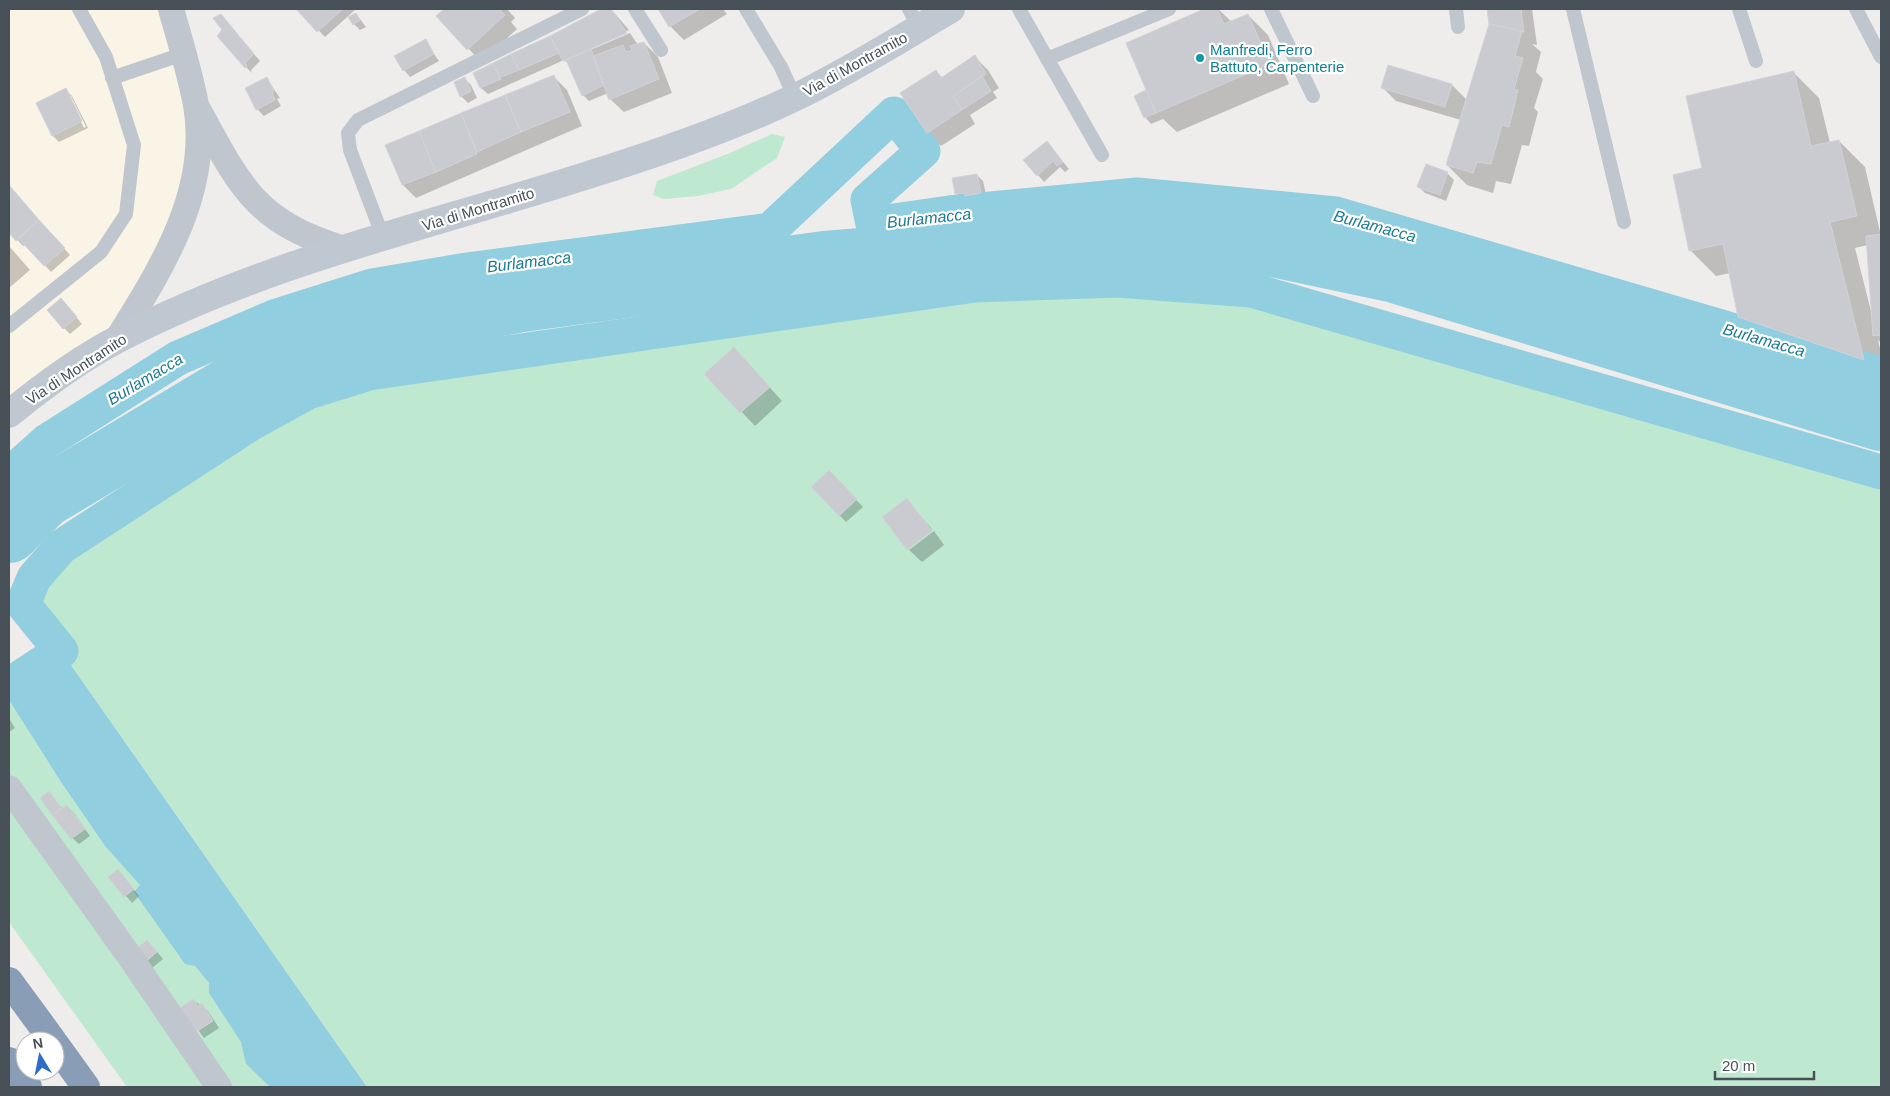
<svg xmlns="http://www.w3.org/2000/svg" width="1890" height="1096" viewBox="0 0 1890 1096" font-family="Helvetica,sans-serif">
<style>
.commercial{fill:#f9f4e6}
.green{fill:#bfe8d0}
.water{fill:#91cee0}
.shadow{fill:#0003;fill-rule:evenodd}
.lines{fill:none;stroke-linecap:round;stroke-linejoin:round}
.canal{stroke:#91cee0;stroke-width:35}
.river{stroke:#91cee0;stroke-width:60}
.building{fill:#cacbd1;stroke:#d1d3d7}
.lane{stroke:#bfc6cd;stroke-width:14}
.street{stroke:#bfc6cd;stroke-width:26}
.secondary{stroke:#bfc7d1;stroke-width:28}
.highway{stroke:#899eb6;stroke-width:28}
.culture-dot{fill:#0f9aa8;stroke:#fff;stroke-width:2}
.labels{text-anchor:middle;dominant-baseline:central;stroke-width:4.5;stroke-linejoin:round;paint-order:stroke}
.culture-label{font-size:15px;fill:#0d838f;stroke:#fff;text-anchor:start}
.street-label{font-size:15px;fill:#474f57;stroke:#fff}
.water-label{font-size:16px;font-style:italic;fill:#1c7995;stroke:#fff}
</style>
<rect width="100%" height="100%" fill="#efecec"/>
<path class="commercial" d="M9 9H171L194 174 118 338 9 414Z"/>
<path class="green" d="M772 134 785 137 777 158 731 189 698 196 664 199 653 195 657 181 730 153Z
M1117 280 1251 290 1881 472V1087H367L61 651 23 604 34 578 61 547 250 424 308 392 369 373 975 285Z
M9 700 61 782 105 846 141 885 134 892 209 983V993L242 1042 246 1064 270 1087H127L9 922Z"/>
<path class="water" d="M61 651 367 1087H270L246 1064 241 1042 209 993V983L195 966 185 964 134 892 140 885 105 846 61 782 9 700V685Z"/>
<path class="shadow" d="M298 9H356L325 37Z
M446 9H507L515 18 511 22 517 29 481 62 438 16Z
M603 9H611L629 30 567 57V60L630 33 638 45 644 43 658 57 672 93 624 112 610 99 608 93 589 101 583 95 571 66 564 60 488 94 481 88 475 73 551 37Z
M660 9H723L727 14 684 40 670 26Z
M1207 9H1218L1232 22 1248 15 1268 35 1289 84 1177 132 1163 119 1151 124 1145 117 1136 96 1148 91 1127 43Z
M1488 9H1532L1537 45 1532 44 1541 52 1536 72 1543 79 1534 108 1538 112 1529 146 1522 145 1511 184 1496 181 1493 193 1467 185 1447 165 1461 120 1396 101 1383 88 1389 67 1452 85 1467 100 1490 24Z
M356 14 366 27 360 30 354 24Z
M227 22 260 61 251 70 252 73 246 67 224 30Z
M425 41 439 61 410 77 404 70Z
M974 56 988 70 999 88 993 92 997 98 970 115 975 124 941 146 928 132 935 71 943 78Z
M1793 72 1819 98 1830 143 1839 141 1865 167 1881 236V343L1878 340 1881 353V382L1765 342 1739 316 1730 273 1716 276 1690 250 1704 169ZM1868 245 1872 311H1871L1855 248Z
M553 76 567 90 582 126 416 198 403 185 386 146Z
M267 79 280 98 277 99 281 106 264 116 257 109Z
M465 79 471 85 477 98 468 103 461 96Z
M66 90 72 96 88 128 59 142 53 136 38 104ZM68 96H71L86 127 84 128Z
M1047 143 1069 169 1065 172 1060 167 1044 182 1038 175Z
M1447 173 1454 180 1446 201 1425 193 1419 187Z
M977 175 983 181 987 199 973 202 970 199 963 200 957 194Z
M9 187 70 255 51 272 26 245 23 246 9 231Z
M9 246 30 270 9 288Z
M67 306 82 324 70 334 64 328Z
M748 363 782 401 755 426 706 374Z
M829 472 863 507 846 522 813 487Z
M906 499 932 529 908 548Z
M934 531 944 545 922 562 909 550Z
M9 718 15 728 9 732Z
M49 793 63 809 67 806 74 813 90 836 79 844 72 838Z
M110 877H124L139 896 132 903Z
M154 948 163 959 152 968 145 962Z
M193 1000 208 1011 219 1028 204 1038 182 1008Z"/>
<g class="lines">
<path class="canal" d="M9 475 47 441 178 358 274 317 372 286 467 270 770 230 894 114 923 151 868 200 873 224 949 213 1137 195 1336 214 1881 374
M9 685 61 651 23 604 34 578 61 547 250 424 308 392 369 373 975 285 1117 280 1251 290 1881 472"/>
<path class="river" d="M9 533 44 498 258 370 368 331 522 302 825 261 1104 238 1273 247 1395 273 1881 421"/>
</g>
<path class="building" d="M296 9H343L317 32Z
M444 9H499L505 15 467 50 436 16Z
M601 9H611L627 33 563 61 550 36Z
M658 9H700L669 27Z
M1204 9H1217L1224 24 1248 14 1270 64 1156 113 1126 43Z
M1487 9H1521L1524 32 1489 24Z
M356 13 360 20 353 25 348 17Z
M221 14 254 54 245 63 247 65 245 68 217 36 222 30 213 18Z
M1489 24 1522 31 1515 56 1523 58 1514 89 1518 90 1509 127 1502 125 1491 164 1477 162 1473 173 1446 165Z
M550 36 559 53 519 70 511 54Z
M426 39 434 54 403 71 394 56Z
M644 42 659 79 609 100 593 56 623 45 626 52 632 50 630 46Z
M591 49 604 85 582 96 566 60Z
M511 54 519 70 501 77 493 63Z
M975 55 986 74 953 96 962 110 927 133 900 93 936 70 941 78Z
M493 63 501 79 480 88 473 73Z
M1388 65 1452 84 1445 107 1381 88Z
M1794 71 1811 146 1839 140 1857 216 1830 222 1864 360 1738 317 1723 244 1689 251 1673 175 1702 168 1686 96Z
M554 75 570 112 521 132 505 95Z
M982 76 991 91 962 110 953 96Z
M267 77 274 91 272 92 275 100 256 110 245 88Z
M465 77 471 91 460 97 454 82Z
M66 88 82 121 52 136 36 103Z
M1146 90 1156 113 1144 118 1134 96Z
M505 95 521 132 477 152 461 113Z
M461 113 477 154 436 172 419 131Z
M419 131 436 172 402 185 385 145Z
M1047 141 1063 162 1057 166 1053 161 1037 176 1023 160Z
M1426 164 1448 172 1440 195 1417 187Z
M977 174 981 193 965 196V193L955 194 952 178Z
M9 185 39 220 16 241 9 233Z
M39 220 65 248 44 266 18 238Z
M1881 234V335L1873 336 1866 236Z
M61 298 77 317 63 329 47 310Z
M734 347 770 387 740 413 704 374Z
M829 470 857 499 839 516 811 487Z
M907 498 932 531 907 550 882 517Z
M49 791 62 809 52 815 40 798Z
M67 805 85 829 71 839 52 815Z
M118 869 134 889 124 897 108 877Z
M147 940 157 952 144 963 134 951Z
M193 999 198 1006 202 1003 213 1021 196 1032 180 1008Z"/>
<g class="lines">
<path class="lane" d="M635 9 661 50
M746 9 781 67 795 98
M909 9 919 28
M1019 9 1102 155
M1271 9 1313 96
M1456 9 1458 27
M1573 9 1624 222
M1739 9 1756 61
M1856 9 1881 57
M1047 59 1169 9
M112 78 183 54
M383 237 350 150 348 133 358 120 582 9
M9 326 101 252 126 214 134 145 106 57 79 9"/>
<path class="street" d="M199 111C241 188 256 222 344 249
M118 338C161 269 211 191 196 105 190 73 180 41 171 9
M9 788 128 954 219 1087"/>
<path class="secondary" d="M9 414C43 386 81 358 120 338 266 262 429 226 585 176 656 154 730 129 798 96 851 70 900 39 951 9"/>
<path class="highway" d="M9 981 53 1041
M55 1044 86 1087
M9 1061 28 1087"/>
</g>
<circle class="culture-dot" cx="1200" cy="58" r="5"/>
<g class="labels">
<g class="culture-label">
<text x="1210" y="49">Manfredi, Ferro<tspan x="1210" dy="17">Battuto, Carpenterie</tspan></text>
</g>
<g class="street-label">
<text transform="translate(855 64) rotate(-29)">Via di Montramito</text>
<text transform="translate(478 209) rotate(-17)">Via di Montramito</text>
<text transform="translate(76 369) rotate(-33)">Via di Montramito</text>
</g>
<g class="water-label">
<text transform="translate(929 218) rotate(-6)">Burlamacca</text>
<text transform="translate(1375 226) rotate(15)">Burlamacca</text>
<text transform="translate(529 262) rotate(-7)">Burlamacca</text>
<text transform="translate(1764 340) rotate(16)">Burlamacca</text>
<text transform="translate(145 379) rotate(-31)">Burlamacca</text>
</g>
</g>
<rect width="1890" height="1096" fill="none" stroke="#474f57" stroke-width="20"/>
<g transform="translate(40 1056) rotate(350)"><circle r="24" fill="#ffffff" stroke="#b5b9bc"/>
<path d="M0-4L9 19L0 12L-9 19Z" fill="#2d6dc8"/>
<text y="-8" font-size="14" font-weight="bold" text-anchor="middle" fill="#474f57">N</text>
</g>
<path d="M1715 1071v8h99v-8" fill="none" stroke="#474f57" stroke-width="2.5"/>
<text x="1722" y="1071" font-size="15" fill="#474f57" stroke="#ffffff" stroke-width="4" paint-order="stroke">20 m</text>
</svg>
